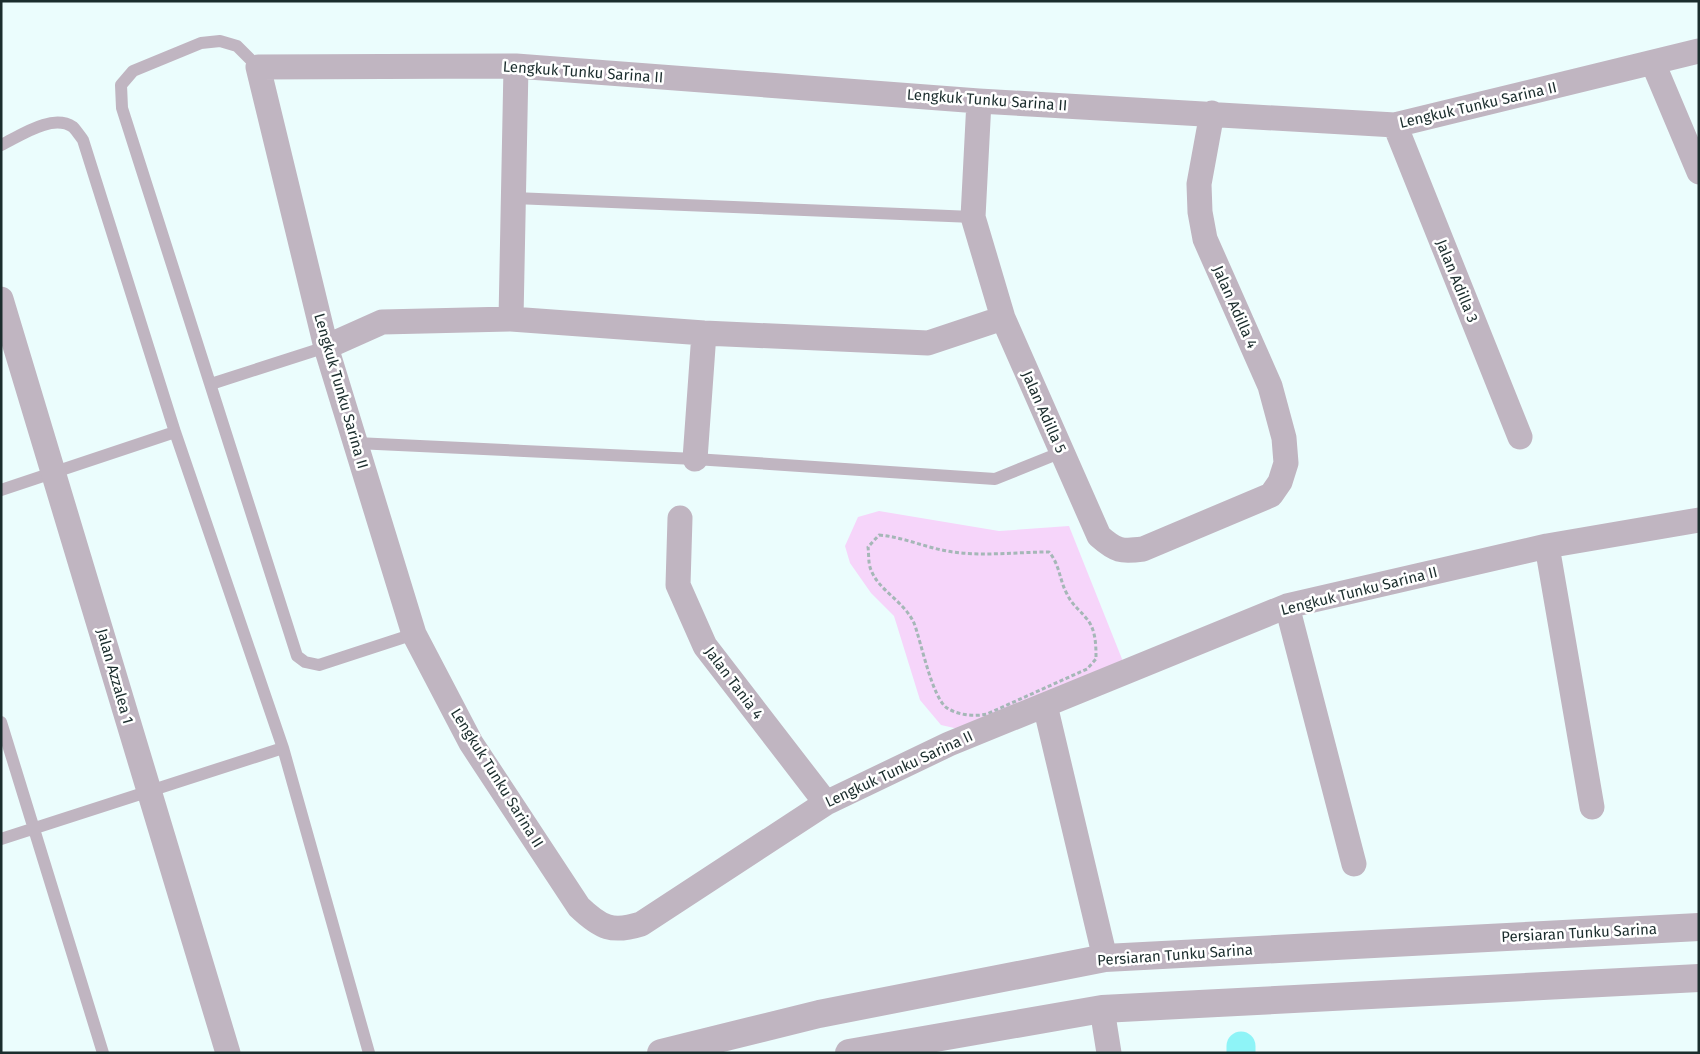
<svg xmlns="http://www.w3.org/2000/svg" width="1700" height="1054" viewBox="0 0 1700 1054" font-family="'Fira Sans',sans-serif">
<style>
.green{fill:#f6d5fa}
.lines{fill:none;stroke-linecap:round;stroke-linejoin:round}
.canal{stroke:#8ef4f7;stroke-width:29}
.path{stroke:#a5b7b7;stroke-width:3;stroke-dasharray:4 2.5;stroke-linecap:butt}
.service{stroke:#c0b5c1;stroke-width:12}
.minor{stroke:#c0b5c1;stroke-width:25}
.tertiary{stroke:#c0b5c1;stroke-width:28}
.labels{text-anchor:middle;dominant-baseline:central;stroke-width:5;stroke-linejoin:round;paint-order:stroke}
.street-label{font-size:15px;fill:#1b2d2d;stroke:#fff}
</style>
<rect width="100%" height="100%" fill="#ebfdfd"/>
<path class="green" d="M879 511 999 531 1069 526 1124 664 963 730 941 725 920 700 894 616 871 593 850 563 845 546 858 517Z"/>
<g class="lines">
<path class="canal" d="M1241 1046V1053"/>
<path class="path" d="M879 535C903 537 924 547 947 551 980 557 1016 552 1049 552 1060 565 1059 579 1067 594 1072 605 1079 609 1086 618 1096 629 1096 645 1096 659L1087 669 987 714C974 717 958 715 947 708 932 698 921 641 914 623 904 601 879 591 871 570 868 563 869 554 868 547Z"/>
<path class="service" d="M258 67 237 46 220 41 201 43 133 71 121 85 122 108 297 656 305 662 319 665 414 634
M1 145C20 136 52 113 73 127 76 130 80 136 83 140L175 432 283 748 369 1053
M514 198 973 217
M211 384 326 347
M356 443 695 459 995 479 1062 452
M1 490 175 432
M1 722 103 1053
M1 839 283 748"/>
<path class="minor" d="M1699 51 1395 125 979 101 516 66 258 67 326 347 414 634 471 743 579 907C601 928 612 933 641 924L826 803 949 744 1287 606 1547 546 1699 520
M1653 63 1699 172
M979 101 973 217 1003 318 1099 536C1116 551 1121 552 1143 549L1271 495 1280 482 1286 463 1284 438 1270 386 1205 239 1200 212 1199 184 1212 113
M1395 125 1520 437
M1 299 228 1053
M511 319 516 66
M326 347 382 322 511 319 704 333 928 343 1003 318
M695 459 704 333
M680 518 678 585 705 646 826 803
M1547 546 1592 807
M1287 606 1354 864
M1045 705 1105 958
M1102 1009 1109 1053"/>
<path class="tertiary" d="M661 1053 819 1014 1105 958 1699 927
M849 1053 1102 1009 1699 978"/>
</g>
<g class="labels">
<g class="street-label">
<text transform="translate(583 72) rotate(4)">Lengkuk Tunku Sarina II</text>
<text transform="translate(987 100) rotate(4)">Lengkuk Tunku Sarina II</text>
<text transform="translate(1478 105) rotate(-13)">Lengkuk Tunku Sarina II</text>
<text transform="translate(1457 281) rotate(68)">Jalan Adilla 3</text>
<text transform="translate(1235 307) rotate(66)">Jalan Adilla 4</text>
<text transform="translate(341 391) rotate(74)">Lengkuk Tunku Sarina II</text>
<text transform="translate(1044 412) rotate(66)">Jalan Adilla 5</text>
<text transform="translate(1359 591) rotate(-14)">Lengkuk Tunku Sarina II</text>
<text transform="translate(115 676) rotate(74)">Jalan Azzalea 1</text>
<text transform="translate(734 683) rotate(53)">Jalan Tania 4</text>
<text transform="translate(899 769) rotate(-25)">Lengkuk Tunku Sarina II</text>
<text transform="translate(497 778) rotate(58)">Lengkuk Tunku Sarina II</text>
<text transform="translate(1579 933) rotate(-3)">Persiaran Tunku Sarina</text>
<text transform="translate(1175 955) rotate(-4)">Persiaran Tunku Sarina</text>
</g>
</g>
<rect width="1700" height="1054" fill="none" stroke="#1b2d2d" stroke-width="5"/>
</svg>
